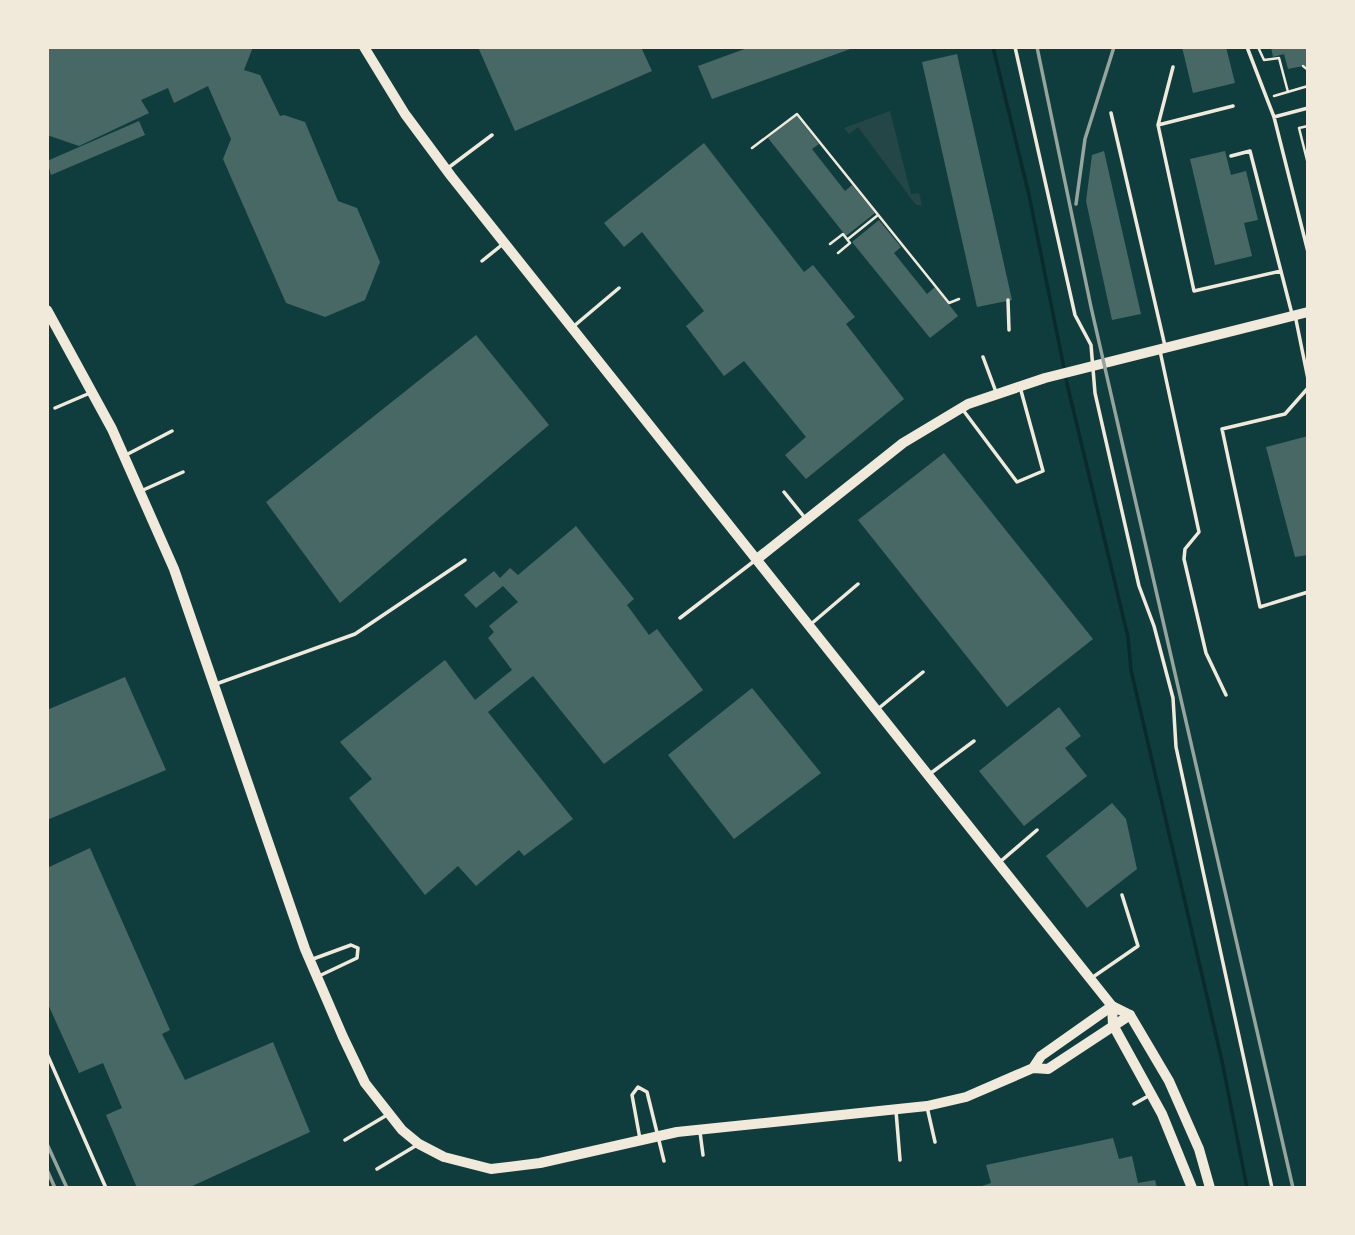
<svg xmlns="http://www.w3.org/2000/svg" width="1355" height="1235" viewBox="0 0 1355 1235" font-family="Poppins,sans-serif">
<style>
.green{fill:#244646}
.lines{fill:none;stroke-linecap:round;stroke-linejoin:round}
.stream{stroke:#0a2a2b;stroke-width:3.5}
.building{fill:#486865}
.path{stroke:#f1e9da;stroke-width:2.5}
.service{stroke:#f1e9da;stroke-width:3.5}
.tertiary{stroke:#f1e9da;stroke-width:10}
.secondary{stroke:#f1e9da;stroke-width:10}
.rail{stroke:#97a49c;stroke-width:3.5}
</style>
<rect width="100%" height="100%" fill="#0f3d3e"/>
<path class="green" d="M890 111 911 194 919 193 922 205H916L858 127 849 134 844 128Z"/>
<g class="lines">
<path class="stream" d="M993 47 1029 195 1068 388 1128 637 1131 670 1222 1061 1247 1188"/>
</g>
<path class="building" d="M47 47H253L244 70 260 75 280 116 284 115 305 122 338 201 357 208 380 262 365 300 325 317 286 303 223 159 231 139 208 86 174 103 168 88 141 100 149 113 79 146 47 135Z
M478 47H641L652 71 515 131Z
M750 47H853V48L712 99 698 66Z
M1182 47H1226L1235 83 1193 93Z
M1271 47H1308V65L1288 69 1284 54 1273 57Z
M957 54 1012 300 977 307 922 62Z
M796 115 819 144 812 149 845 191 852 185 875 213 846 236 768 138Z
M139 121 145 135 51 175 47 161Z
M704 143 804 272 813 265 855 317 846 324 904 399 806 479 785 455 806 437 744 361 724 376 686 326 704 311 642 232 624 247 604 223Z
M1104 151 1141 314 1112 320 1086 201 1092 155Z
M1225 151 1231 175 1246 171 1258 220 1244 223 1252 256 1215 265 1190 159Z
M879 220 901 247 894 253 927 294 935 287 958 316 930 338 852 242Z
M476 335 549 425 340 603 266 502Z
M1308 436V555L1295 557 1266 447Z
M944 453 1093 639 1007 707 858 520Z
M576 526 634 599 627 605 649 635 657 629 703 690 604 764 533 676 488 712 573 819 524 856 519 850 476 886 458 866 425 895 349 798 372 779 340 742 445 660 475 700 512 670 488 638 494 632 489 626 518 602 503 586 476 608 464 595 494 571 500 578 510 568 518 575Z
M125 677 166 770 47 820V710Z
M752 688 821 773 734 839 668 755Z
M1059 707 1081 736 1065 748 1087 776 1024 826 979 771Z
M1112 803 1126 819 1137 869 1087 908 1046 856Z
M90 848 170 1030 162 1034 185 1080 273 1042 310 1132 188 1188H137L106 1115 122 1108 103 1063 79 1073 47 1002V868Z
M1113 1138 1119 1159 1132 1156 1138 1183 1155 1180 1157 1188H976L991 1183 986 1165Z"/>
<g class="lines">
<path class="path" d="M1258 47 1264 60 1279 58 1288 92
M1303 66 1308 70
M1274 96 1308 86
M1308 126 1299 128 1308 164
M752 148 797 114 949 303 959 299
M848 239 878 215
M830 244 843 234 850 243 838 253"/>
<path class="service" d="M1015 47 1075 315 1091 345 1095 393 1139 586 1154 626 1173 698 1176 747 1272 1188
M1247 47 1274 117
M1173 67 1158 125 1194 291 1281 271
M1308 108 1274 117 1308 252
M1111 113 1165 346
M1158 125 1233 106
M1231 156 1250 151 1292 314
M448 168 492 135
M482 261 503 244
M1008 300 1009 330
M1295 315 1308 379
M574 326 619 288
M1160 351 1199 532 1185 549 1184 559 1206 653 1226 695
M983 357 996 392
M1308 388 1285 414 1222 429 1260 607 1308 592
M55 408 90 393
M963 410 1017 482 1043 471 1020 387
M124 456 172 431
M141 491 183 472
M784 492 805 518
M680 618 753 562
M811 624 858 584
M216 684 355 634 465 560
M879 708 923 672
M931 773 974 741
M1001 861 1037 830
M313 959 351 945 358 948 357 958 319 976
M1093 977 1138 946 1122 895
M47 1054 106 1188
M1134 1104 1150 1095
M927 1107 935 1142
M896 1111 900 1160
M700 1132 703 1155
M640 1139 632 1095 638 1087 647 1092 664 1161
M345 1140 387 1115
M377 1169 417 1145"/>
<path class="tertiary" d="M47 310 112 429 174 569 305 949 343 1037 365 1083 402 1130 419 1144 444 1157 491 1169 540 1163 677 1132 927 1106 966 1097 1033 1068 1048 1069 1130 1015
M757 559 903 443 968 404 1045 378 1308 312
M1033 1068 1041 1056 1112 1006"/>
<path class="secondary" d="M364 47 405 114 451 176 1112 1006 1130 1015 1169 1081 1199 1149 1210 1188
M1112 1006 1113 1025 1162 1114 1192 1188"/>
<path class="rail" d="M1037 47 1091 307 1293 1188
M1076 204 1085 139 1114 47
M47 1144 67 1188
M47 1170 55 1188"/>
</g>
<rect width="1355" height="1235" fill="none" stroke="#f1e9da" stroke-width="98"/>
</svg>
